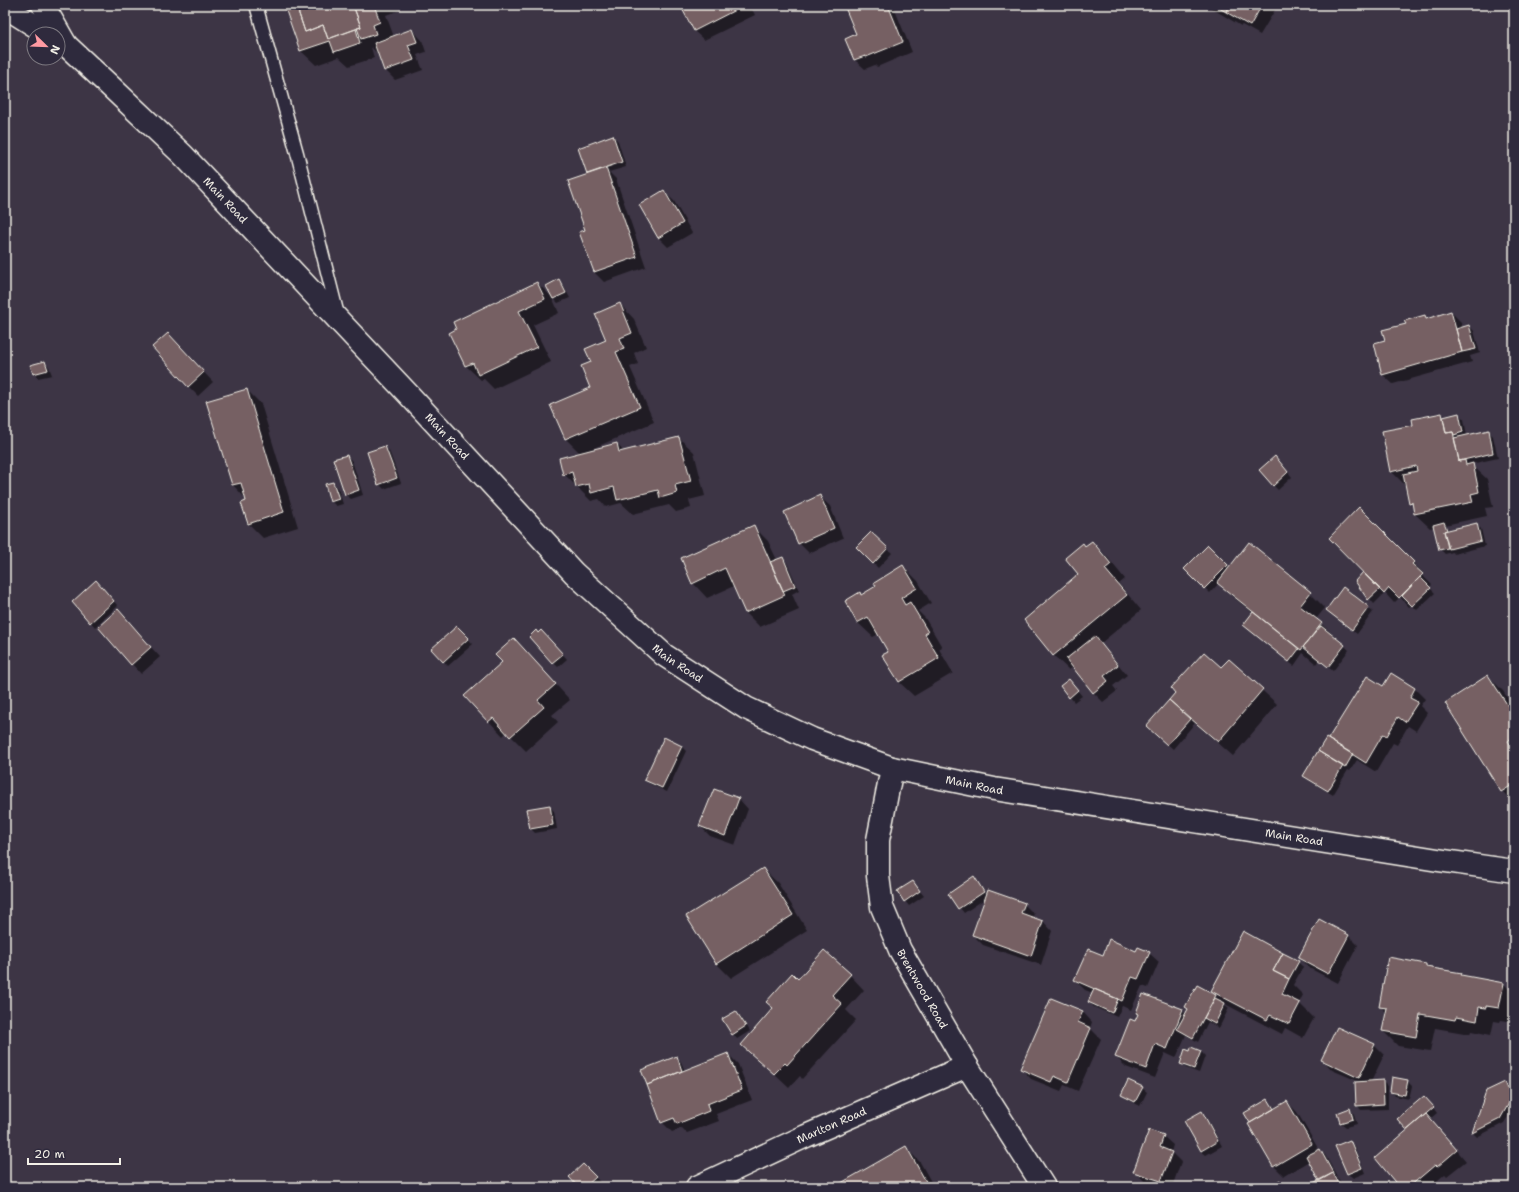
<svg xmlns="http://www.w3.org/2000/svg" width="1519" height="1192" viewBox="0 0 1519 1192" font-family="'Shantell Sans',sans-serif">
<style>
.shadow{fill:#0007}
.building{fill:#766064;stroke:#f4f1e8}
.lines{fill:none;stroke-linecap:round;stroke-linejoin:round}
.lane-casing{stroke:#f4f1e8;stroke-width:15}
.street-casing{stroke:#f4f1e8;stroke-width:25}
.secondary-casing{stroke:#f4f1e8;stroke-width:25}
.lane{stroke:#2f2a3d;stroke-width:12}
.street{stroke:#2f2a3d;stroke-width:22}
.secondary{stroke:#2f2a3d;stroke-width:22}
.labels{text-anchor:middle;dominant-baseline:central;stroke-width:3;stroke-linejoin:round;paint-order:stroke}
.street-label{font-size:11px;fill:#f4f1e8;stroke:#2f2a3d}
</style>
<rect width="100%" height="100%" fill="#3d3545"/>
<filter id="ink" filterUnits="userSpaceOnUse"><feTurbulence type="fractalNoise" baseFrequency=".025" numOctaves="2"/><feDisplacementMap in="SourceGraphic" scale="8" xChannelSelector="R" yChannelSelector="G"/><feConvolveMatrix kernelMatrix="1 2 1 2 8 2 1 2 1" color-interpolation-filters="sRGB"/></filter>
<g filter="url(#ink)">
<path class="shadow" d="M285 5H398L400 10 386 15 394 37 412 30 422 40 426 52 417 55 423 70 395 80 385 70 379 52 377 53 371 47 374 58 349 66 339 57 316 65 301 51Z
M682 5H750L755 15 704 40 694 31Z
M845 5H893L912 52 877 67 875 65 865 69 855 60 847 39 857 35Z
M1206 5H1278L1260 35 1242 25 1241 26Z
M613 136 618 141 626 167 609 172 616 179 646 267 604 282 594 272 586 230 589 175 588 174Z
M664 192 674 201 692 233 668 247 658 237Z
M558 280 563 285 570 298 558 303 554 299Z
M537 283 552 297 559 313 533 325 551 362 494 389 484 379 481 380 466 366 451 333Z
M620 304 634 319 646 347 634 353 638 364 630 367 654 422 587 451V452L617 444 624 452 679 438 694 452 705 496 689 500 691 508 676 512 669 505 633 514 621 503 606 507 599 499 591 501 564 474 581 454 566 439 551 406 592 388 593 362 607 340Z
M1451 312 1461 322 1462 328 1469 326 1474 331 1480 353 1470 356 1472 362 1393 384 1383 375 1386 340 1424 316 1427 319Z
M168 334 213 382 198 396 188 386Z
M45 362 49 367 52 375 38 378 34 373Z
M247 390 261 404 298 527 263 538 248 523 246 499 233 485 208 402Z
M1441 414 1445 418 1459 415 1464 419 1467 436 1489 432 1493 436 1498 458 1471 464 1487 479 1493 507 1485 508 1487 516 1445 525 1449 530 1476 524 1481 529 1485 546 1454 554 1453 552 1445 554 1440 549 1435 527 1430 528 1415 514 1414 506 1410 502 1406 486 1391 471 1414 425Z
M385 447 389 451 401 483 384 489 379 484Z
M347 456 352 461 363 495 351 499 346 495Z
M1280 462 1292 477 1278 490 1273 485Z
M333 483 338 488 343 504 336 506 331 501Z
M820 497 830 506 843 538 809 553 799 543Z
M1359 508 1423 573 1421 574 1432 585 1429 587 1435 593 1417 610 1412 605 1409 607 1400 597 1394 603 1385 593 1374 604 1356 581 1368 579Z
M754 527 768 541 777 560 782 558 787 563 799 590 792 594 799 610 760 627 746 613 734 586 707 598 693 583Z
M871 533 892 553 878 568 857 547Z
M1092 542 1107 557 1125 579 1119 584 1141 610 1101 643 1127 675 1113 686 1117 691 1103 702 1094 693 1073 667 1069 670 1054 656 1025 620 1080 574 1085 548Z
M1249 544 1310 593 1325 608 1316 619 1349 650 1333 671 1319 660 1316 664 1303 653 1294 666 1244 625 1253 613 1233 597 1219 583 1210 593 1186 569 1208 546 1230 568Z
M903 566 918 581 931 603 918 611 925 618 942 647 939 649 953 673 914 696 899 682 890 652 879 634 873 637 858 623 846 602 862 596 878 587Z
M100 586 118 606 95 627 73 602Z
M1343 588 1373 612 1357 634 1327 610Z
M118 611 160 657 141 674 132 664Z
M457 627 473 644 448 666 433 649Z
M538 634 546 636 567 659 558 667 553 662Z
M528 654 570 700 552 715 558 722 526 751 507 732 503 736 466 697Z
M1229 660 1277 704 1233 756 1195 723 1173 749 1147 726 1176 693 1222 669Z
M1392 675 1415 689 1425 699 1420 706 1427 713 1416 731 1408 726 1397 745 1393 743 1376 772 1357 760 1350 771 1348 770 1333 795 1309 780 1304 776 1329 741 1368 678 1384 687Z
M1488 676 1503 691 1514 708V803L1502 791Z
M1073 685 1082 696 1074 702 1070 697Z
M681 746 686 751 667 792 650 784 646 779Z
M739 799 748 809 735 845 710 836 700 826Z
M549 806 554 811 557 829 535 833 531 829Z
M763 869 778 883 807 930 731 978 716 963Z
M974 878 987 895 1024 904 1034 914 1032 918 1043 921 1052 931 1041 965 983 945 973 935 986 898 964 913 949 894Z
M912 882 924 896 909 906 905 901Z
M1349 936 1358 945 1338 983 1309 968 1299 958Z
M1137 952 1149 953 1159 962 1148 988 1142 986 1131 1010 1122 1006 1117 1017 1094 1007 1089 1002 1093 993 1085 990 1075 980 1103 956Z
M1298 962 1303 967 1293 985 1303 995 1299 1003 1314 1018 1303 1038 1285 1028 1282 1034 1227 1005 1221 999 1220 1001 1229 1008 1219 1028 1208 1022 1198 1042 1186 1035 1176 1058 1165 1053 1155 1078 1126 1067 1116 1057 1136 1022 1138 1014 1137 1013 1182 1010 1186 1014 1198 986 1218 997 1213 990Z
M1425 965 1428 968 1461 974 1464 976 1504 984 1514 994V1022L1501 1020 1500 1022 1494 1021 1491 1035 1471 1031 1470 1034 1435 1028 1430 1051 1398 1046 1383 1031 1387 1013 1380 1006Z
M850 975 864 990 846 1010 856 1020 802 1079 800 1076 789 1088 742 1044 799 981Z
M736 1012 741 1017 750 1031 737 1039 733 1034Z
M1083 1012 1092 1022 1090 1028 1101 1039 1078 1091 1064 1085 1061 1091 1031 1079 1022 1069Z
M1374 1045 1384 1055 1371 1082 1383 1081 1388 1086V1109L1361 1110 1357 1105 1360 1082 1332 1070 1323 1060Z
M1192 1048 1201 1052 1205 1056 1199 1073 1186 1068 1181 1063 1191 1053Z
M728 1054 738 1064 752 1100 716 1114 719 1121 687 1133 682 1128 672 1132 662 1122 648 1084 677 1057 681 1062 685 1071Z
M1407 1081 1412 1086 1409 1099 1395 1096 1391 1091Z
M1505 1083 1509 1088 1514 1098V1107L1504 1123 1477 1137 1473 1133 1487 1091Z
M1142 1088 1147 1092 1140 1106 1127 1099 1122 1095Z
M1268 1100 1275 1109 1287 1102 1297 1112 1319 1150 1325 1155 1343 1187H1314L1320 1181 1309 1161 1284 1176 1274 1166Z
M1429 1102 1437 1113 1430 1119 1466 1161 1447 1176 1445 1174 1430 1187H1400L1409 1130 1399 1119Z
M1350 1110 1354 1114 1357 1124 1346 1127 1341 1123Z
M1201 1113 1206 1117 1222 1146 1206 1155 1201 1151Z
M1163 1136 1173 1145 1171 1152 1181 1162 1172 1187H1161L1144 1181 1135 1171Z
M1349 1142 1354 1146 1365 1173 1353 1178 1348 1174 1337 1147Z
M906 1148 920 1162 934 1187H836Z
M583 1165 600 1182 595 1187H579Z"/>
<path class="building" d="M284 5H296L305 32 323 25 328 39 356 29 360 43 334 52 330 41 300 51Z
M296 5H353L361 27 328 39 323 25 305 32Z
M353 5H374L380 22 373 25 376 34 361 39 357 28 361 27Z
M680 5H745L694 31Z
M844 5H888L903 42 866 57 865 56 854 60 845 39 856 34Z
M1214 5H1231L1226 12Z
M1231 5H1262L1250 26 1226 12Z
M412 29 417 42 408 45 414 60 384 71 374 43Z
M613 135 622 162 587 174 578 148Z
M606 168 637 257 594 272 579 232 585 230 568 181Z
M664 190 683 223 658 238 639 205Z
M559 279 566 293 553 299 546 286Z
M537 282 545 299 519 311 537 347 478 375 473 363 465 366 449 333 456 329 453 322Z
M620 303 632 333 620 338 624 349 616 352 640 407 565 439 550 405 590 388 581 366 591 362 585 349 606 340 595 314Z
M1451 311 1462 352 1382 375 1374 343 1385 340 1382 330 1406 324 1404 321 1425 315 1426 319Z
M1469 325 1476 349 1462 352 1456 329Z
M168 333 204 372 188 387 152 347Z
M45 361 48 370 33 374 30 365Z
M247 389 284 512 248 524 241 503 246 501 241 483 232 485 206 401Z
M1442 413 1446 433 1453 432 1459 461 1465 460 1466 465 1473 463 1479 492 1471 494 1473 502 1414 514 1412 502 1409 503 1403 474 1417 471 1416 466 1390 472 1382 431 1413 425 1412 419Z
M1459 413 1463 432 1454 435 1453 432 1446 433 1443 417Z
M1489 430 1493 453 1459 461 1454 438Z
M679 437 691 481 675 485 677 493 660 498 658 490 617 500 614 487 591 493 589 484 576 487 572 472 563 475 559 458 617 443 619 452Z
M385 446 397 478 378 485 367 452Z
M347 455 359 490 345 495 333 459Z
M1275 456 1288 472 1273 486 1259 470Z
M333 482 339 499 330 502 325 484Z
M820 495 834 528 798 544 784 512Z
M1359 507 1414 562 1412 564 1423 574 1399 598 1389 588 1384 594 1329 538Z
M1444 522 1447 530 1444 531 1448 548 1439 550 1433 525Z
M1477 523 1481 541 1449 549 1444 531Z
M754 525 785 595 745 613 725 568 692 584 681 558Z
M871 532 888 548 873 564 856 547Z
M1092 541 1111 564 1105 569 1127 595 1053 656 1024 620 1078 574 1065 558 1083 543 1085 546Z
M1249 542 1311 592 1300 606 1322 623 1301 650 1217 583Z
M1208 545 1228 565 1204 589 1184 569Z
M783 557 795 586 783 591 770 562Z
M903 565 917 588 901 598 905 605 910 602 928 632 925 634 939 658 899 682 882 655 888 652 868 617 857 623 845 601 860 592 861 595 876 586 874 583Z
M1363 572 1380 589 1368 600 1355 581Z
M1420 577 1431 588 1412 606 1402 596Z
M96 580 114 601 90 623 72 602Z
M1343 587 1369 607 1352 630 1326 610Z
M118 609 151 647 131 665 98 627Z
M1253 612 1299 649 1289 662 1243 625Z
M457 626 469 638 443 662 431 649Z
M1321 626 1345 645 1328 667 1303 647Z
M536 630 538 633 541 630 563 654 552 663 529 637Z
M1095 636 1118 665 1104 676 1108 681 1093 693 1066 659Z
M514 638 556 684 538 700 544 707 510 737 493 718 488 722 464 696 502 662 495 655Z
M1204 652 1221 667 1229 659 1263 689 1218 742 1169 700 1175 693 1171 688Z
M1391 673 1415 688 1410 698 1418 702 1405 722 1398 717 1387 736 1383 734 1366 763 1328 739 1367 676 1383 686Z
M1488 675 1510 709 1514 707V736L1508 741 1514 750V784L1501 792 1445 703Z
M1069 679 1078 690 1069 698 1060 686Z
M1169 700 1190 719 1167 745 1146 726Z
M664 737 682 746 662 788 644 780Z
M1326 738 1353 754 1345 768 1318 751Z
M1318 751 1343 766 1328 791 1303 776Z
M714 789 739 798 725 836 699 826Z
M550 805 553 825 530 829 526 809Z
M763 868 793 915 716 964 686 916Z
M974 876 984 892 958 909 948 894Z
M913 881 920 891 904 902 897 891Z
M988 890 1025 903 1021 913 1043 921 1031 956 972 935Z
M1319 919 1349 935 1328 974 1298 958Z
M1243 931 1283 953 1273 971 1289 979 1282 994 1300 1003 1289 1024 1270 1015 1267 1020 1211 991Z
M1109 939 1136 951 1138 947 1150 952 1138 979 1132 977 1122 1001 1074 980 1088 949 1103 955Z
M824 950 851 974 832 995 842 1004 787 1065 785 1063 774 1074 741 1045 773 1008 766 1002 792 973 798 979Z
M1283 953 1299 961 1289 979 1273 971Z
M1388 957 1426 964V967L1462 973 1461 975 1504 983 1499 1008 1486 1006V1008L1479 1007 1477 1021 1456 1017 1455 1020 1420 1014 1416 1037 1382 1031 1387 1008 1379 1007Z
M1197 985 1216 995 1193 1038 1177 1029 1188 1009 1185 1007Z
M1094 989 1118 999 1112 1013 1088 1002Z
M1143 994 1183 1009 1167 1049 1155 1044 1146 1069 1115 1057 1130 1019 1135 1021 1138 1014 1136 1013Z
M1051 998 1083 1011 1078 1022 1091 1028 1068 1082 1054 1076 1051 1082 1020 1069Z
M1215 998 1225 1003 1215 1024 1204 1018Z
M736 1011 746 1026 732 1035 722 1019Z
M1337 1027 1375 1044 1359 1078 1321 1060Z
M1191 1047 1201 1051 1194 1069 1180 1064 1185 1049 1190 1051Z
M728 1053 742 1090 707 1104 709 1111 677 1124 674 1118 661 1123 647 1085Z
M677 1056 682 1071 647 1085 641 1070Z
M1392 1077 1408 1080 1405 1095 1390 1092Z
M1128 1080 1143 1087 1135 1102 1121 1095Z
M1383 1080 1384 1104 1356 1106 1355 1082Z
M1505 1082 1512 1098 1500 1119 1472 1133 1486 1091Z
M1424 1096 1434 1107 1407 1130 1397 1119Z
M1268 1099 1274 1109 1250 1123 1244 1113Z
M1287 1101 1312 1144 1273 1167 1248 1124Z
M1350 1108 1353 1119 1340 1123 1337 1113Z
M1202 1111 1218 1141 1201 1151 1184 1121Z
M1426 1114 1457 1150 1437 1167 1435 1165 1409 1187H1399L1375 1158Z
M1149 1130 1164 1135 1160 1147 1172 1152 1161 1181 1133 1172Z
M1350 1140 1362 1168 1347 1174 1335 1146Z
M906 1146 929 1187H834Z
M1320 1149 1333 1173 1319 1181 1306 1156Z
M583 1164 596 1177 585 1187H578L569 1177Z
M1333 1173 1341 1187H1313L1311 1184Z
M1280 1180 1283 1187H1269Z"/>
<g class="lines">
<g class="lane-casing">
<path id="lane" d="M256 5 297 153 338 315"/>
</g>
<g class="street-casing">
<g id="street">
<path d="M43 5 66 45"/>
<path id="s1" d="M892 768 878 840V876L882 907 900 950 967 1066 1044 1187"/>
<path id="s2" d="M697 1187 806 1136 967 1066"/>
</g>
</g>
<g class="secondary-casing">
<g id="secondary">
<path d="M5 7 48 34"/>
<path id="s3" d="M58 40 66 45 109 85 183 155 410 396 574 573 664 655 746 708 812 739 892 768 994 789 1438 860 1514 871"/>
</g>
</g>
<use href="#lane" class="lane"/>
<use href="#street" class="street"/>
<use href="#secondary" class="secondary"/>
</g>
</g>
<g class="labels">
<g class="street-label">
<text stroke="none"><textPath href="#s3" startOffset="232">Main Road</textPath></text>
<text stroke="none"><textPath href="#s3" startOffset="556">Main Road</textPath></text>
<text stroke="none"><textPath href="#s3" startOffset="880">Main Road</textPath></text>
<text stroke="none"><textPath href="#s3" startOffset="1204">Main Road</textPath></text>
<text stroke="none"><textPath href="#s3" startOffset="1528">Main Road</textPath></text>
<text stroke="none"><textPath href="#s1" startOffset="232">Brentwood Road</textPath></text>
<text stroke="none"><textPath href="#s2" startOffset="148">Marlton Road</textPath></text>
</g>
</g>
<rect width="1519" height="1192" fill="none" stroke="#2f2a3d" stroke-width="20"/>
<rect x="10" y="10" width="1499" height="1172" fill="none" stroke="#f4f1e8" stroke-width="1.5" filter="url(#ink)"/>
<g transform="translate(46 46) rotate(113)"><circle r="19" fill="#2f2a3d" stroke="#7e7a81"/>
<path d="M0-3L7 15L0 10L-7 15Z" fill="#ff9aa2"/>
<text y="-6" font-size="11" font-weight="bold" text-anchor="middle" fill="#f4f1e8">N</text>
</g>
<path d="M28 1158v6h92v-6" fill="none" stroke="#f4f1e8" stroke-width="2"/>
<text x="34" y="1158" font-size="12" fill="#f4f1e8" stroke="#2f2a3d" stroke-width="3" paint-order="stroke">20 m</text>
</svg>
